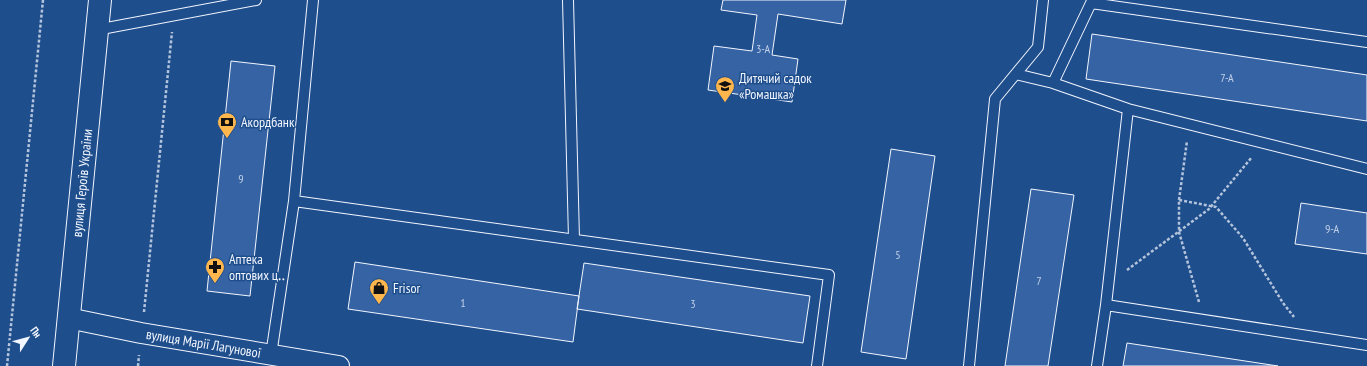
<svg xmlns="http://www.w3.org/2000/svg" width="1367" height="366" viewBox="0 0 1367 366" font-family="'PT Sans Narrow',sans-serif">
<style>
.building{fill:#3563a3;stroke:#f2f6ff}
.lines{fill:none;stroke-linecap:round;stroke-linejoin:round}
.service-casing{stroke:#f2f6ff;stroke-width:12}
.minor-casing{stroke:#f2f6ff;stroke-width:22}
.secondary-casing{stroke:#f2f6ff;stroke-width:24}
.path{stroke:#b3c4dc;stroke-width:2.5;stroke-dasharray:3 2;stroke-linecap:butt}
.service{stroke:#1f4e8c;stroke-width:10}
.minor{stroke:#1f4e8c;stroke-width:20}
.secondary{stroke:#1f4e8c;stroke-width:22}
.labels{text-anchor:middle;dominant-baseline:central;stroke-width:3;stroke-linejoin:round;paint-order:stroke}
.number-label{font-size:12px;fill:#c3d1e8}
.poi-label{font-size:14px;fill:#f2f6ff;stroke:#1f4e8c;text-anchor:start}
.street-label{font-size:14px;fill:#f2f6ff;stroke:#1f4e8c}
</style>
<rect width="100%" height="100%" fill="#1f4e8c"/>
<path class="building" d="M723 0H846L842 24 778 14 772 55 798 59 792 102 708 90 714 46 752 51 757 15 721 10Z
M1092 34 1367 75V121L1086 79Z
M231 61 275 66 250 296 207 291Z
M891 149 935 156 906 359 861 352Z
M1031 189 1074 195 1048 366H1005Z
M1301 203 1367 213V254L1295 244Z
M355 262 579 296 573 342 348 309Z
M584 263 810 296 803 343 577 309Z
M1127 343 1278 366H1123Z"/>
<g class="lines">
<g class="service-casing">
<path id="service" d="M568 0 574 239
M96 30 256 0
M1016 74 1053 83 1091 3 1367 42
M1053 83 1128 109 1367 169
M294 201 829 275 817 366
M1106 305 1367 345
M271 355 294 201 313 0
M969 366 995 99 1038 47 1043 0
M1097 366 1106 305 1128 109"/>
</g>
<g class="minor-casing">
<g id="minor">
<path id="s1" d="M68 318 141 333 339 366"/>
</g>
</g>
<g class="secondary-casing">
<g id="secondary">
<path id="s2" d="M64 366 100 0"/>
</g>
</g>
<path class="path" d="M1179 200 1187 141
M1127 270 1209 209 1252 157
M1199 302 1179 232V200L1216 207 1243 238 1283 303 1294 317
M144 312 172 32
M7 366 43 0
M138 366 139 355"/>
<use href="#service" class="service"/>
<use href="#minor" class="minor"/>
<use href="#secondary" class="secondary"/>
</g>
<defs>
<g id="school-pin" transform="scale(1)"><path d="M0 17L-7.5 6A9.5 9.5 0 1 1 7.5 6Z" fill="#ffb74d" stroke="#1f4e8c"/><path d="M0-5L7-2L0 1L-7-2ZM-4 1L0 2.5L4 1V4Q0 6-4 4Z" fill="#111"/></g>
<g id="bank-pin" transform="scale(1)"><path d="M0 17L-7.5 6A9.5 9.5 0 1 1 7.5 6Z" fill="#ffb74d" stroke="#1f4e8c"/><path d="M-6-4H6V4H-6ZM0-2.3a2.3 2.3 0 1 0 0 4.6a2.3 2.3 0 1 0 0-4.6Z" fill="#111"/></g>
<g id="pharmacy-pin" transform="scale(1)"><path d="M0 17L-7.5 6A9.5 9.5 0 1 1 7.5 6Z" fill="#ffb74d" stroke="#1f4e8c"/><path d="M-2-6h4v4h4v4h-4v4h-4v-4h-4v-4h4Z" fill="#111"/></g>
<g id="shop-pin" transform="scale(1)"><path d="M0 17L-7.5 6A9.5 9.5 0 1 1 7.5 6Z" fill="#ffb74d" stroke="#1f4e8c"/><path d="M-5-2.5h2.3a2.7 3.5 0 0 1 5.4 0H5L5.5 6h-11ZM-1.5-2.5h3a1.5 2.3 0 0 0-3 0Z" fill="#111"/></g>
</defs>
<g fill-rule="evenodd">
<use href="#school-pin" x="725" y="86"/>
<use href="#bank-pin" x="227" y="122"/>
<use href="#pharmacy-pin" x="215" y="267"/>
<use href="#shop-pin" x="379" y="288"/>
</g>
<g class="labels">
<g class="number-label">
<text x="763" y="48">3-А</text>
<text x="1227" y="77">7-А</text>
<text x="241" y="178">9</text>
<text x="1332" y="228">9-А</text>
<text x="898" y="254">5</text>
<text x="1039" y="280">7</text>
<text x="463" y="302">1</text>
<text x="693" y="303">3</text>
</g>
<g class="poi-label">
<text x="739" y="78">Дитячий садок<tspan x="739" dy="16">«Ромашка»</tspan></text>
<text x="241" y="122">Акордбанк</text>
<text x="229" y="259">Аптека<tspan x="229" dy="16">оптових ц‥</tspan></text>
<text x="393" y="288">Frisor</text>
</g>
<g class="street-label">
<text stroke="none"><textPath href="#s2" startOffset="184">вулиця Героїв України</textPath></text>
<text stroke="none"><textPath href="#s1" startOffset="138">вулиця Марії Лагунової</textPath></text>
</g>
</g>
<g transform="translate(28 338) rotate(54)" stroke="#1f4e8c" stroke-width="3" paint-order="stroke">
<path d="M0-3L7 15L0 10L-7 15Z" fill="#f2f6ff"/>
<text y="-6" font-size="11" font-weight="bold" text-anchor="middle" fill="#f2f6ff">Пн</text>
</g>
</svg>
